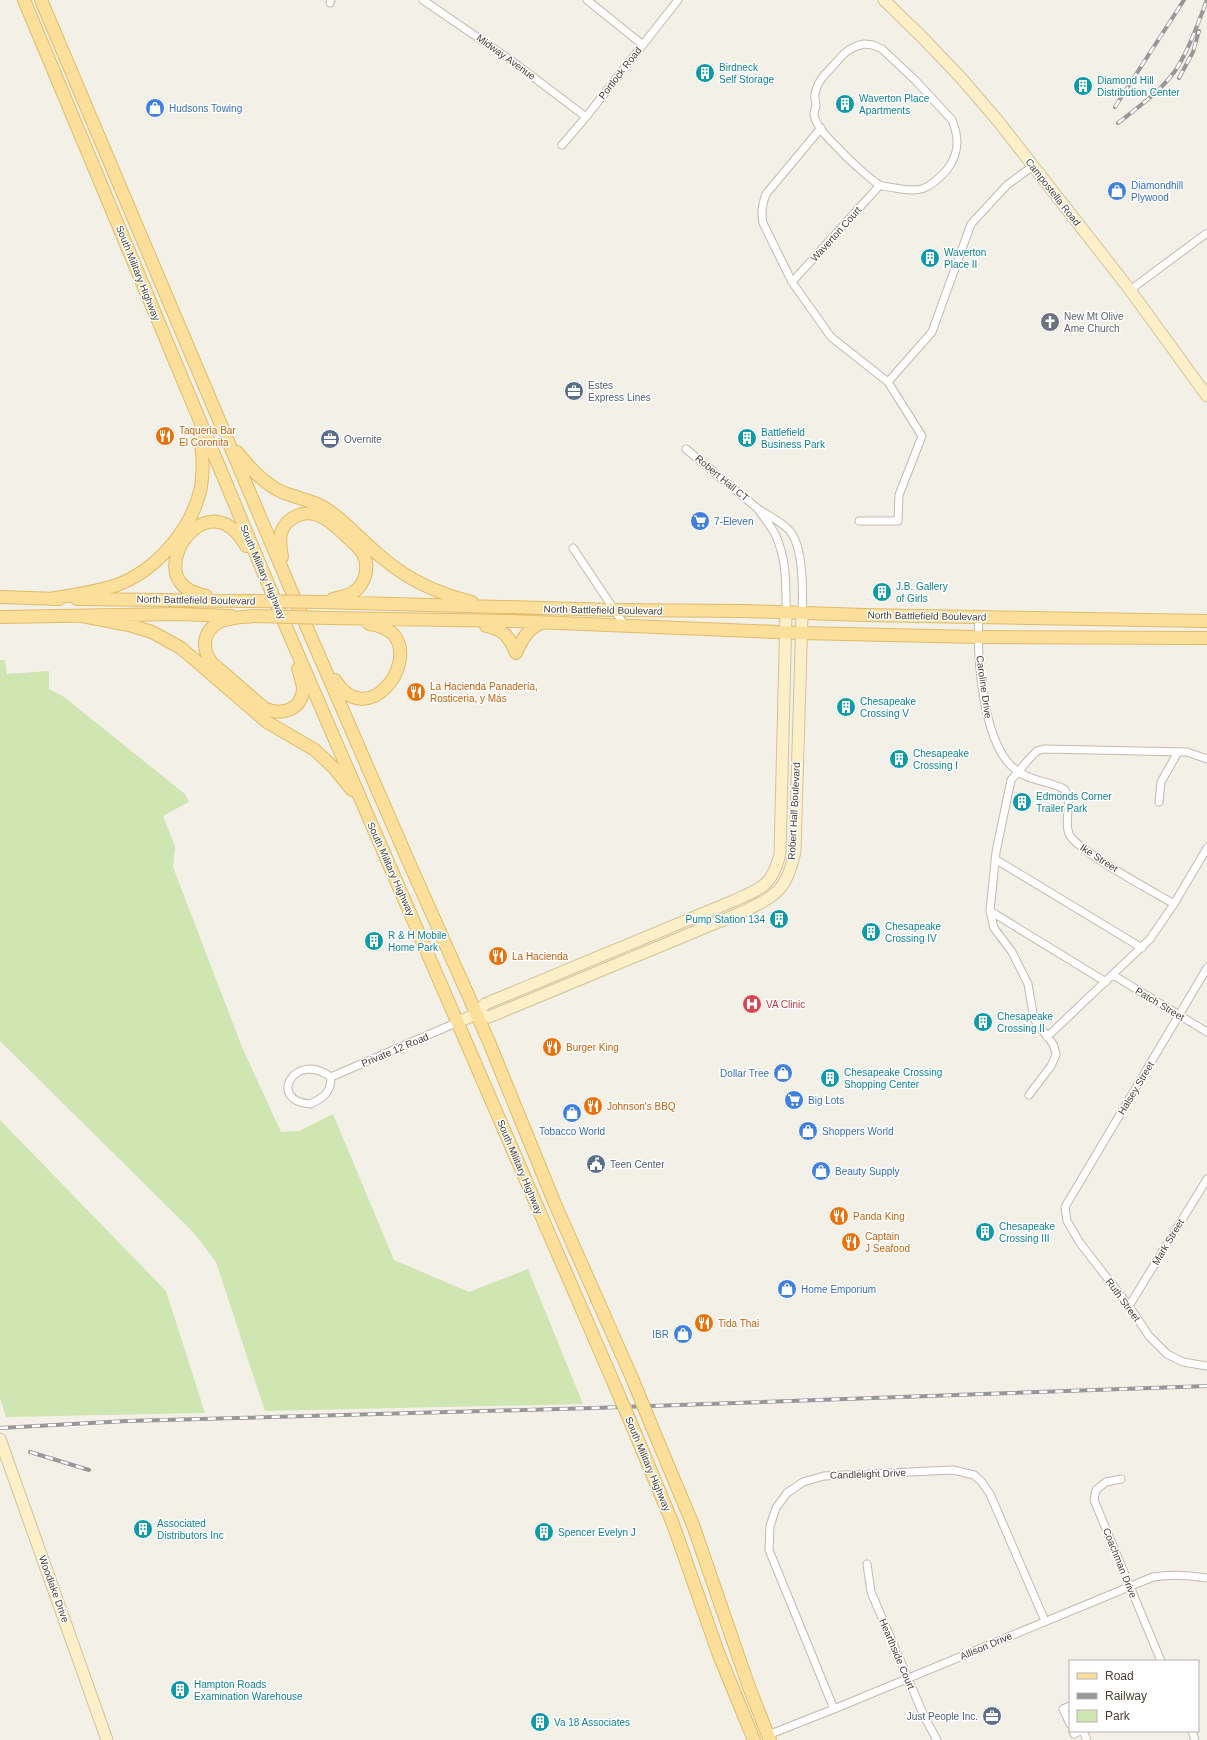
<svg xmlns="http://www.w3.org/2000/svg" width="1207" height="1740" viewBox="0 0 1207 1740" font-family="Arial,sans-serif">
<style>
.green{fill:#cfe6b2}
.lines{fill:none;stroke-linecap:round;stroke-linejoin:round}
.street-casing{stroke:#c2baae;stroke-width:9}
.secondary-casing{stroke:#d2c399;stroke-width:13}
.primary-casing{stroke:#e0bc6a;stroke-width:14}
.street{stroke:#fff;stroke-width:7}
.secondary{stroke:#fdf0c9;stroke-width:11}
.primary{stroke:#fbdf9a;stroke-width:12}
.rail-casing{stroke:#979797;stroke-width:4}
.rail{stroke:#fff;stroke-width:2.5;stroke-dasharray:8;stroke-linecap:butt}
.primary-bridge-casing{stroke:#e0bc6a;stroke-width:14;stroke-linecap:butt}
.primary-bridge{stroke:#fbdf9a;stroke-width:12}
.labels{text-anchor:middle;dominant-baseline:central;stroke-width:3;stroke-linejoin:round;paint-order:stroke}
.street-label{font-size:10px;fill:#474037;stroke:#fff}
.culture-label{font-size:10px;fill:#0d838f;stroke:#fff;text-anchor:start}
.shop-label{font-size:10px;fill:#366cbe;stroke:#fff;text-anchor:start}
.worship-label{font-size:10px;fill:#5b616d;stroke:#fff;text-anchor:start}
.service-label{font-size:10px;fill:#4e5e75;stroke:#fff;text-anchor:start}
.food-label{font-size:10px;fill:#c56008;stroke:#fff;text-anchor:start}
.health-label{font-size:10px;fill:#be3a42;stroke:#fff;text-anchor:start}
</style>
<rect width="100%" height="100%" fill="#f3f0e8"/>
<path class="green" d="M0 660H5L7 674 49 671V689L64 697 185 794 189 802 163 816 175 846 173 867 242 1047 281 1132 299 1131 333 1114 394 1260 469 1292 528 1269 583 1404 265 1411 216 1262 194 1233 0 1041Z
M0 1120 166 1291 205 1413 6 1417 0 1398Z"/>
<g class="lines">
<g class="street-casing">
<path id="street" d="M423 0 512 61 586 117
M587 0 643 45
M330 3 331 0
M864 44 873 45 882 49 915 80 952 120C960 139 959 155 946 171 928 190 920 193 895 188 891 187 884 187 880 185 873 182 845 156 839 149 830 140 817 128 814 115 814 112 815 109 816 106 816 102 814 98 815 94 817 82 825 74 833 66 842 55 849 47 864 44Z
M821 128 766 194C762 205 761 212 763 223L792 282 831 337 888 382 922 436 899 495 898 521H859
M562 145 586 117 678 0
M792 282 880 185
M1130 290 1207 233
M888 382 932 332 971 224 1007 185 1033 166
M686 449 757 508
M573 548 625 626
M786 613C786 586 787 559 775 534 770 525 763 516 757 508 767 515 780 521 788 529 804 544 803 593 802 614
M979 617C976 656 983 746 1016 770 1029 781 1049 781 1064 789 1074 802 1063 819 1069 834 1077 851 1154 892 1174 904
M1159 802 1161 782 1178 752
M995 859 1142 948
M990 911 1106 982
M1207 968 1065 1207 1067 1221 1080 1243 1129 1306 1149 1336 1167 1354 1183 1362 1207 1366
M1113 975 1207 1032
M1047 1037 1150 939 1174 904 1207 848
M331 1077C331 1092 324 1098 310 1104 267 1101 294 1050 331 1077L458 1022
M1029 1095 1051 1066 1056 1055 1055 1050 1053 1044 1034 1019 1028 984 1012 952 994 928 990 911 996 852 1011 780 1030 758 1037 751 1044 749 1187 752 1207 759
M1129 1306 1207 1179
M1121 1479 1106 1482 1096 1490 1094 1500 1161 1661
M867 1564 871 1592 924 1716 937 1740
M1070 1706 1063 1709 1070 1724
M834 1709 769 1550 770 1526 776 1508 787 1493 803 1482 824 1476 953 1470 974 1475 981 1481 990 1494 1045 1621
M1073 1731 1074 1734 1080 1731
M1083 1731 1087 1740
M1192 1731 1195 1740
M768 1735 834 1709 1153 1577C1172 1574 1188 1575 1207 1578"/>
</g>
<g class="secondary-casing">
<path id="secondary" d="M884 0 923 38 962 79 998 121 1130 290 1207 396
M476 1014 489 1017 740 913C776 896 787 891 795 851L802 614
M458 1022 476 1014 485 1004 733 901C762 888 772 886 780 854L786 613
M0 1439 107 1740"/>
</g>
<g class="primary-casing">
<path id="primary" d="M24 0 287 629 612 1379
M41 0 308 630 407 858 489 1042 555 1204 632 1378
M237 452C250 468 263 483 282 492 296 498 312 500 325 508 347 522 364 544 385 560 410 581 440 594 472 602
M282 557C281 550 279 541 281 533 286 517 305 509 320 516 329 519 337 528 344 534 350 540 359 547 363 554 370 567 365 584 354 592 348 596 340 597 333 599
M206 596C196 593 186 591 180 582 159 552 213 486 246 546
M0 597 59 599
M51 599C74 594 101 592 122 583 159 567 193 527 201 487 204 468 203 450 198 432
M77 599 248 601
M321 602 614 610 745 611 864 615 1207 621
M82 616 129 625 152 632 181 648 267 722 315 750 334 768 352 790
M254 616C243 617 230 617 219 622 203 631 201 649 212 663L264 708C280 716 301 711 303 690 303 683 300 675 298 669
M0 617 178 614 231 616
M328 618 512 621 801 633 977 637 1207 638
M486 626C504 630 509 636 516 653
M516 653C522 639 527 630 541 623
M335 680C367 731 418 665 394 635 387 628 378 625 369 624
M652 1427 693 1525 749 1687 770 1740
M633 1428 673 1524 719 1655 754 1740"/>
</g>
<use href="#street" class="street"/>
<use href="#secondary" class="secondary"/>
<use href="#primary" class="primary"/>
<g class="rail-casing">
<path id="rail" d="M1179 78 1193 52 1199 31
M1115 107 1184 0
M1118 123C1138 107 1160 92 1175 71 1189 50 1198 23 1207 0
M0 1428 127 1421 594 1408 1207 1386
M30 1452 89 1470"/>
</g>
<use href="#rail" class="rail"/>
<g class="primary-bridge-casing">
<path id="primary-bridge" d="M248 601 321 602
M254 616 328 618
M632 1378 652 1427
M612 1379 633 1428"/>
</g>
<use href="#primary-bridge" class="primary-bridge"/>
</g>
<defs>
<g id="building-disc" transform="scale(1)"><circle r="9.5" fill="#0f9aa8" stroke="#fff"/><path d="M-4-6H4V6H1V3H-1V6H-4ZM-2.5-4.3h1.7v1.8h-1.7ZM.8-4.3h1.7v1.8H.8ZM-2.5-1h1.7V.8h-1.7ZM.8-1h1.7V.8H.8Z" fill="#fff"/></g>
<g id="shop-disc" transform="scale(1)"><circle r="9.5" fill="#3f7fe0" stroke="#fff"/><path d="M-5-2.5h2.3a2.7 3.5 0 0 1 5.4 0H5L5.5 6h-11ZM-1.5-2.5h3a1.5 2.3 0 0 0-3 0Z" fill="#fff"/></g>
<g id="church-disc" transform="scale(1)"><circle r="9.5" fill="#6b7280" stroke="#fff"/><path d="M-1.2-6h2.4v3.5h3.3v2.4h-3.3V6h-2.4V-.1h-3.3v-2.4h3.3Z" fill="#fff"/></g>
<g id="office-disc" transform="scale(1)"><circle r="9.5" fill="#5c6f8a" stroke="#fff"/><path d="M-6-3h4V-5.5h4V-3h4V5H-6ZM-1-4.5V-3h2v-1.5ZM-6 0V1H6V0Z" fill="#fff"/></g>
<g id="restaurant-disc" transform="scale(1)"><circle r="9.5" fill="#e8710a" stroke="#fff"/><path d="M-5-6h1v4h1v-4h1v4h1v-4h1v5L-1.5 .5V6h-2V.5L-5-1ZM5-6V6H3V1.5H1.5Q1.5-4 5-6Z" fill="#fff"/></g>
<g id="supermarket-disc" transform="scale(1)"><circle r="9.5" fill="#3f7fe0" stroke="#fff"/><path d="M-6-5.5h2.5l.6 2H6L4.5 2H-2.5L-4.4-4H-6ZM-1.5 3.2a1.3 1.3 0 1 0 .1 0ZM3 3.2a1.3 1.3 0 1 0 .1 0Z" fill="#fff"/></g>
<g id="hospital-disc" transform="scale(1)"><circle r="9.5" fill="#e0444e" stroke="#fff"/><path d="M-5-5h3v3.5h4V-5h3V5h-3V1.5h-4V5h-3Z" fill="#fff"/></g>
<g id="civic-disc" transform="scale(1)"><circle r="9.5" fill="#5c6f8a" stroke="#fff"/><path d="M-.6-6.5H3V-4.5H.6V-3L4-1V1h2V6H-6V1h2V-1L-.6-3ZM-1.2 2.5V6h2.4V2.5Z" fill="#fff"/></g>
</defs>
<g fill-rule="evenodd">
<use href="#building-disc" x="705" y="73"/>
<use href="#building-disc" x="1083" y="86"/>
<use href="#building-disc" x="845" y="104"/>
<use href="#shop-disc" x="155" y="108"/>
<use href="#shop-disc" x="1117" y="191"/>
<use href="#building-disc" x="930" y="258"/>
<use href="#church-disc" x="1050" y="322"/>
<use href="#office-disc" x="574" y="391"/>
<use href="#restaurant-disc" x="165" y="436"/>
<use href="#building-disc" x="747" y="438"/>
<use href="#office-disc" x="330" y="439"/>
<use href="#supermarket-disc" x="700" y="521"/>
<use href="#building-disc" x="882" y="592"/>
<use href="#restaurant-disc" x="416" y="692"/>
<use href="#building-disc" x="846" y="707"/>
<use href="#building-disc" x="899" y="759"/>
<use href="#building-disc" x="1022" y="802"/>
<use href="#building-disc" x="779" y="919"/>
<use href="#building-disc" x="871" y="932"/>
<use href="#building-disc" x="374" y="941"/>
<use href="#restaurant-disc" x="498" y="956"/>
<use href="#hospital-disc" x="752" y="1004"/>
<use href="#building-disc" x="983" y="1022"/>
<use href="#restaurant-disc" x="552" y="1047"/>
<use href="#shop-disc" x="783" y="1073"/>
<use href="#building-disc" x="830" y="1078"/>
<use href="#supermarket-disc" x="794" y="1100"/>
<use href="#restaurant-disc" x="593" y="1106"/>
<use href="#shop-disc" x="572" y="1113"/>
<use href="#shop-disc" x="808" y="1131"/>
<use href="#civic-disc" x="596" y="1164"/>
<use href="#shop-disc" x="821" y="1171"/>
<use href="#restaurant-disc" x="839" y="1216"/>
<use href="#building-disc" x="985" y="1232"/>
<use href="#restaurant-disc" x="851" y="1242"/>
<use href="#shop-disc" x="787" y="1289"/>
<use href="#restaurant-disc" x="704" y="1323"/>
<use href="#shop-disc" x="683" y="1334"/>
<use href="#building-disc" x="143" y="1529"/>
<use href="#building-disc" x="544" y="1532"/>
<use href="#building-disc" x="180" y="1690"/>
<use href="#office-disc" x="992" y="1716"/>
<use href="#building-disc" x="540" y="1722"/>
</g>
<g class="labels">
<g class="street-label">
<text transform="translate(506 57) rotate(36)">Midway Avenue</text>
<text transform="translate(620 73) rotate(-52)">Portlock Road</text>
<text transform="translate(1053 192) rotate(52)">Campostella Road</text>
<text transform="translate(836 234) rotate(-48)">Waverton Court</text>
<text transform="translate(138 273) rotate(68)">South Military Highway</text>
<text transform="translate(722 478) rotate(40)">Robert Hall CT</text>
<text transform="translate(263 572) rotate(67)">South Military Highway</text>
<text transform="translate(196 600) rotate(1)">North Battlefield Boulevard</text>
<text transform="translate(603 610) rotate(1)">North Battlefield Boulevard</text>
<text transform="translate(927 616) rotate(1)">North Battlefield Boulevard</text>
<text transform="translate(984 687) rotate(82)">Caroline Drive</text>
<text transform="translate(794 811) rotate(-87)">Robert Hall Boulevard</text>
<text transform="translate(1099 858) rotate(33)">Ike Street</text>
<text transform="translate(391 869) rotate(66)">South Military Highway</text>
<text transform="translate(1160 1004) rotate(31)">Patch Street</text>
<text transform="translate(395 1050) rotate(-23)">Private 12 Road</text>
<text transform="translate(1136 1088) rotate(-59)">Halsey Street</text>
<text transform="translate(520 1167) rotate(67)">South Military Highway</text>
<text transform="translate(1168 1242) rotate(-59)">Mark Street</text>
<text transform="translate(1123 1300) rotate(54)">Ruth Street</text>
<text transform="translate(648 1464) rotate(67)">South Military Highway</text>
<text transform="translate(868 1474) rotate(-2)">Candlelight Drive</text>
<text transform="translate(1120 1563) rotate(68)">Coachman Drive</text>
<text transform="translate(54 1589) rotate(70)">Woodlake Drive</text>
<text transform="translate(986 1646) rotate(-23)">Allison Drive</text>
<text transform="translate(897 1654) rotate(67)">Hearthside Court</text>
</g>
<g class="culture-label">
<text x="719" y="67">Birdneck<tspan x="719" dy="12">Self Storage</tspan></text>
<text x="1097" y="80">Diamond Hill<tspan x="1097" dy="12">Distribution Center</tspan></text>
<text x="859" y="98">Waverton Place<tspan x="859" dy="12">Apartments</tspan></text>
<text x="944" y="252">Waverton<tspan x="944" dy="12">Place II</tspan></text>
<text x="761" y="432">Battlefield<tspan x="761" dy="12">Business Park</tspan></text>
<text x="896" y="586">J.B. Gallery<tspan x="896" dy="12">of Girls</tspan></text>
<text x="860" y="701">Chesapeake<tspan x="860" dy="12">Crossing V</tspan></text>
<text x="913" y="753">Chesapeake<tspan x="913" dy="12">Crossing I</tspan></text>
<text x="1036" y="796">Edmonds Corner<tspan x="1036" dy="12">Trailer Park</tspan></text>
<text x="765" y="919" text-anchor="end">Pump Station 134</text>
<text x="885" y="926">Chesapeake<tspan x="885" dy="12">Crossing IV</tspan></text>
<text x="388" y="935">R &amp; H Mobile<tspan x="388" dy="12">Home Park</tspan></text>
<text x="997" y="1016">Chesapeake<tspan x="997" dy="12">Crossing II</tspan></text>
<text x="844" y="1072">Chesapeake Crossing<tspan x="844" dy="12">Shopping Center</tspan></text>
<text x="999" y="1226">Chesapeake<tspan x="999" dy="12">Crossing III</tspan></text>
<text x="157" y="1523">Associated<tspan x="157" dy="12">Distributors Inc</tspan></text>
<text x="558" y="1532">Spencer Evelyn J</text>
<text x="194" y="1684">Hampton Roads<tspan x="194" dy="12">Examination Warehouse</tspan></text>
<text x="554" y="1722">Va 18 Associates</text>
</g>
<g class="shop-label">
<text x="169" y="108">Hudsons Towing</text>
<text x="1131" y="185">Diamondhill<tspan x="1131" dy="12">Plywood</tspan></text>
<text x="714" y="521">7-Eleven</text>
<text x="769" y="1073" text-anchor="end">Dollar Tree</text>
<text x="808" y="1100">Big Lots</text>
<text x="572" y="1131" text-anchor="middle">Tobacco World</text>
<text x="822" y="1131">Shoppers World</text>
<text x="835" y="1171">Beauty Supply</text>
<text x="801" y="1289">Home Emporium</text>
<text x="669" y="1334" text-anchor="end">IBR</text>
</g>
<g class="worship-label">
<text x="1064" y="316">New Mt Olive<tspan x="1064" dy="12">Ame Church</tspan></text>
</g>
<g class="service-label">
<text x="588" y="385">Estes<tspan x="588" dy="12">Express Lines</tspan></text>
<text x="344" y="439">Overnite</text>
<text x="610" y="1164">Teen Center</text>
<text x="978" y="1716" text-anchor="end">Just People Inc.</text>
</g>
<g class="food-label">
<text x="179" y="430">Taqueria Bar<tspan x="179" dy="12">El Coronita</tspan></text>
<text x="430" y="686">La Hacienda Panadería,<tspan x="430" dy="12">Rosticeria, y Más</tspan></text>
<text x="512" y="956">La Hacienda</text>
<text x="566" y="1047">Burger King</text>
<text x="607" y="1106">Johnson's BBQ</text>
<text x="853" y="1216">Panda King</text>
<text x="865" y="1236">Captain<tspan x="865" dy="12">J Seafood</tspan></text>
<text x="718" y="1323">Tida Thai</text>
</g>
<g class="health-label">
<text x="766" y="1004">VA Clinic</text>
</g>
</g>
<rect x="1069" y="1660" width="130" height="72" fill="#ffffff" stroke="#b5b3af"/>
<rect x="1077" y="1673" width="20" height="6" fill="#fbdf9a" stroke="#b5b3af"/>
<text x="1105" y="1680" font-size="12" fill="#474037">Road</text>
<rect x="1077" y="1693" width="20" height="6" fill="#979797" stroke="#b5b3af"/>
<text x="1105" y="1700" font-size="12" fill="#474037">Railway</text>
<rect x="1077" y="1710" width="20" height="12" fill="#cfe6b2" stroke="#b5b3af"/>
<text x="1105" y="1720" font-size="12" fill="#474037">Park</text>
</svg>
